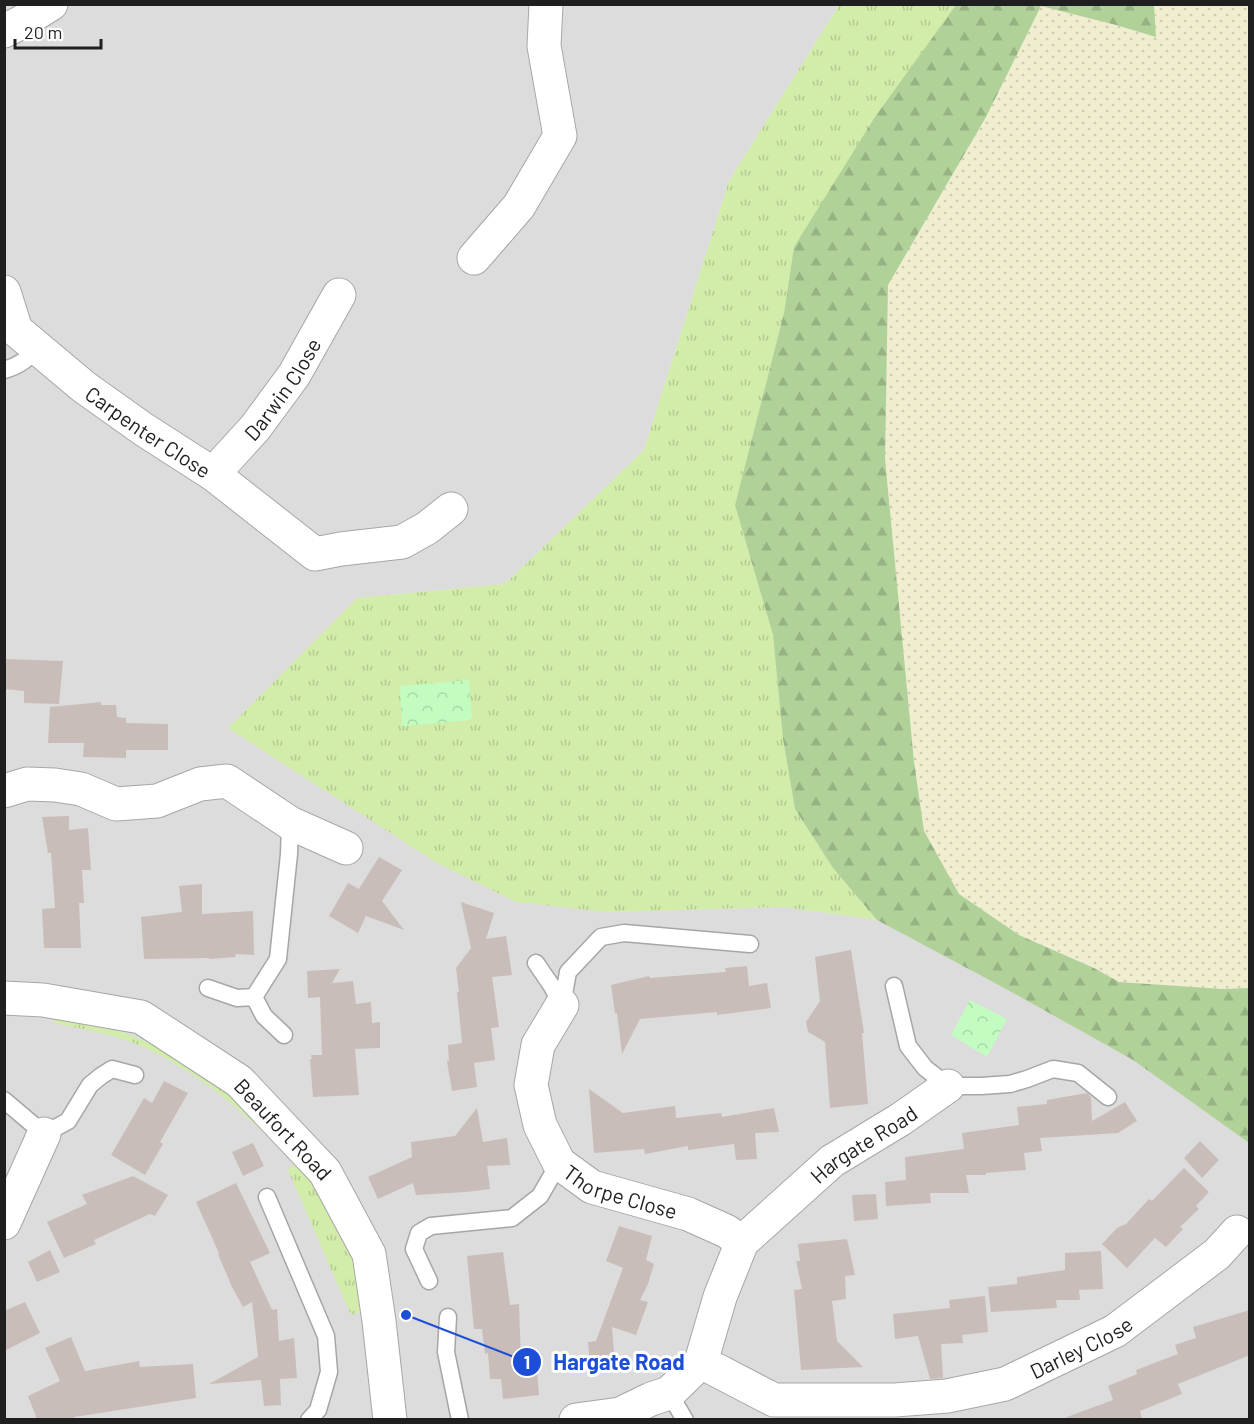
<svg xmlns="http://www.w3.org/2000/svg" width="1254" height="1424" viewBox="0 0 1254 1424" font-family="Barlow,sans-serif">
<style>
.residential{fill:#dddcdc}
.farmland{fill:url(#farmland-dots)}
.grass{fill:url(#grass-tufts)}
.forest{fill:url(#forest-firs)}
.park{fill:url(#park-crowns)}
.building{fill:#c8bdb8}
.lines{fill:none;stroke-linecap:round;stroke-linejoin:round}
.service-casing{stroke:#a6a6a6;stroke-width:19}
.minor-casing{stroke:#a6a6a6;stroke-width:35}
.tertiary-casing{stroke:#a6a6a6;stroke-width:35}
.service{stroke:#fff;stroke-width:16}
.minor{stroke:#fff;stroke-width:33}
.tertiary{stroke:#fff;stroke-width:33}
.labels{text-anchor:middle;dominant-baseline:central;stroke-width:6;stroke-linejoin:round;paint-order:stroke}
.street-label{font-size:21px;fill:#1f1f1f;stroke:#fff}
.leader{fill:none;stroke:#1d4ed8;stroke-width:2}
.callout-dot{fill:#1d4ed8;stroke:#fff;stroke-width:2}
.mark-label{font-size:18px;text-anchor:middle;font-weight:bold;fill:#fff}
.callout-label{font-size:22px;text-anchor:middle;font-weight:bold;fill:#1d4ed8;stroke:#fff;stroke-width:6;stroke-linejoin:round;paint-order:stroke}
</style>
<defs>
<pattern id="farmland-dots" width="8" height="8" patternUnits="userSpaceOnUse" patternTransform="scale(1.5)"><rect width="8" height="8" fill="#f0eecf"/><path d="M2 2h.1M6 6h.1" fill="none" stroke="#cdccb1" stroke-width="1.8" stroke-linecap="round"/></pattern>
<pattern id="grass-tufts" width="24" height="20" patternUnits="userSpaceOnUse" patternTransform="scale(1.5)"><rect width="24" height="20" fill="#d2eca9"/><path d="M3 7l-1-3M5 7V3M7 7l1-3M15 17l-1-3M17 17v-4M19 17l1-3" fill="none" stroke="#b4ca91"/></pattern>
<pattern id="forest-firs" width="22" height="20" patternUnits="userSpaceOnUse" patternTransform="scale(1.5)"><rect width="22" height="20" fill="#b0d198"/><path d="M5 1l3.5 6h-7zM16 11l3.5 6h-7z" fill="#97b383"/></pattern>
<pattern id="park-crowns" width="20" height="18" patternUnits="userSpaceOnUse" patternTransform="scale(1.5)"><rect width="20" height="18" fill="#c3fcc0"/><path d="M2 6a3 3 0 1 1 6 0M12 15a3 3 0 1 1 6 0" fill="none" stroke="#a7d8a5"/></pattern>
</defs>
<rect width="100%" height="100%" fill="#f0ebe5"/>
<path class="residential" d="M5 5H839L729 181 644 450 505 584 356 598 607 912 784 907 877 920 1006 989 1133 1060 1249 1143V1419L5 1420Z"/>
<path class="farmland" d="M1154 5H1249V988L1222 989 1119 982 1094 967 1019 935 959 894 924 831 914 762 885 459 888 285 986 117 1041 6 1116 25 1155 37Z"/>
<path class="grass" d="M839 5H956L794 247 784 313 735 505 773 635 783 739 795 809 833 868 877 920 784 907 607 912 516 902 437 863 228 728 357 598 505 584 644 450 729 181Z
M55 1018 122 1032 154 1045 215 1083 247 1109 301 1163 353 1252 369 1309 351 1315 288 1170 294 1163C247 1114 198 1070 134 1043 109 1033 81 1029 54 1023Z"/>
<path class="forest" d="M956 5H1154L1156 37 1116 25 1041 6 986 117 888 285 885 459 914 762 924 831 959 894 1019 935 1094 968 1119 982 1222 989 1249 988V1143L1133 1060 1006 989 877 920 833 868 795 809 783 739 773 635 735 505 784 313 794 247 875 117Z"/>
<path class="park" d="M469 680 472 720 402 726 400 686Z
M970 1000 1007 1019 987 1057 951 1035Z"/>
<path class="building" d="M5 659 63 661 59 704 24 703V691L4 689Z
M101 702V705H116L117 717 126 718V723L168 724V750H126V758L83 757 84 743H48L50 707Z
M69 816V830L88 828 91 870H82L84 903H79L81 948H44L42 909 55 908 51 853H48L42 817Z
M379 857 402 870 382 901 404 930 366 916 358 933 329 916 348 883 359 889Z
M202 884V914L253 911 254 955 236 954 235 957 209 959V958L144 959 141 917 182 912 179 886Z
M461 902 494 913 486 939 506 936 512 975 492 977 499 1027 491 1028 495 1060 474 1063 477 1087 452 1091 447 1061H449L448 1045 462 1043 457 992H459L456 968 471 948Z
M851 950 864 1033H862L868 1104 830 1108 825 1042 808 1032 806 1022 820 1001 815 957Z
M747 966 749 986 767 983 771 1008 717 1015V1012L640 1019 622 1054 617 1013H615L611 985 649 976 650 978 726 972 725 968Z
M340 969 332 983 353 981 356 1004 371 1002 372 1023 380 1022V1048L355 1049 359 1095 313 1097 310 1059H312L311 1055H322L320 997 308 998 307 971Z
M164 1081 188 1093 160 1142 163 1144 145 1175 111 1155 144 1098 152 1103Z
M589 1089 623 1113 675 1106 676 1118 721 1113 722 1117 774 1108 779 1132 755 1133 757 1159 736 1160 734 1144 688 1150V1146L645 1154 644 1149 594 1153Z
M1087 1093 1091 1097 1092 1121 1125 1102 1137 1121 1118 1133 1040 1138 1042 1151 1024 1153 1026 1170 986 1173V1175H966L969 1193H930L931 1203 886 1206 885 1182 906 1180 905 1157 964 1149 962 1133 1019 1125 1017 1107 1047 1104V1100Z
M477 1108 483 1142 507 1138 510 1165 487 1166 490 1189 466 1192 416 1195 413 1183 378 1199 368 1177 412 1157 411 1142 455 1136Z
M1200 1141 1219 1160 1202 1178 1184 1158Z
M253 1143 264 1166 243 1176 232 1152Z
M1184 1168 1209 1192 1196 1206 1199 1209 1180 1227 1183 1229 1166 1247 1155 1238 1127 1268 1102 1244 1117 1228 1126 1224 1149 1199 1152 1201Z
M133 1176 168 1195 155 1216 150 1214 94 1240 96 1244 64 1258 47 1222 87 1204 82 1195Z
M236 1183 270 1253 250 1262 272 1310 277 1309 279 1341 294 1338 297 1378 280 1379 281 1405 264 1406 261 1380 209 1384 258 1357 252 1302 243 1307 232 1287 218 1254 219 1253 196 1202Z
M876 1194 878 1219 854 1221 852 1195Z
M619 1226 652 1236 646 1260 654 1264 648 1284 640 1300 648 1302 636 1335 612 1327 615 1364 590 1366 588 1342 596 1341 623 1268 606 1261Z
M847 1239 855 1275 845 1276 846 1299 832 1301 837 1341 863 1367 801 1370 794 1290 802 1289 796 1261H800L798 1244Z
M50 1250 60 1272 37 1282 28 1262Z
M1101 1251 1103 1289 1079 1290 1080 1300H1056L1057 1308 991 1312 988 1287 1017 1284V1277L1065 1270V1253Z
M503 1252 510 1305 519 1304 521 1360 536 1359 539 1395 503 1399 501 1379H490L488 1353 485 1354 482 1329H474L467 1256Z
M985 1296 988 1332 962 1335 963 1343 941 1344 943 1378 930 1379 918 1336 895 1339 893 1314 950 1308 949 1300Z
M25 1302 40 1333 4 1351V1311Z
M1250 1310V1355L1178 1384 1182 1394 1140 1411 1142 1419H1067V1417L1113 1400 1108 1386 1137 1374 1136 1370 1178 1354 1175 1345 1196 1338 1193 1327Z
M71 1337 85 1371 139 1361 140 1367 193 1364 196 1398 74 1417 75 1419H37L28 1396 60 1381 45 1348Z"/>
<g class="lines">
<g class="service-casing">
<path id="service" d="M4 370C19 366 28 359 37 348
M536 963 551 985 562 1005
M894 986 908 1046 925 1068 948 1086H981L1010 1084 1027 1079 1053 1069 1078 1073 1108 1097
M208 988 237 998 254 997 264 1016 284 1035
M254 997 278 959 289 854 290 823
M562 1005 568 972 601 937 624 933 750 944
M4 1100 44 1134 68 1121 90 1085 101 1076 112 1069 135 1075
M267 1197 326 1336 329 1372 318 1410 309 1420
M429 1281 414 1249 419 1233 431 1226 512 1218 540 1196 559 1163
M448 1317 446 1352 460 1420
M669 1393 685 1420"/>
</g>
<g class="minor-casing">
<g id="minor">
<path d="M4 31 20 23 51 4"/>
<path d="M474 258 519 206 560 136 544 46 546 4"/>
<path id="s1" d="M4 292 16 330 84 387 143 429 213 474 315 554 341 549 402 542 427 528 451 509"/>
<path id="s2" d="M213 474 255 428 294 375 339 295"/>
<path d="M4 791 27 784 55 785 81 789 116 804 157 801 200 784 227 781 290 823 346 848"/>
<path id="s3" d="M562 1005 538 1045 531 1085 540 1125 559 1163 592 1187 688 1214 726 1231 742 1242"/>
<path d="M4 1223 44 1134"/>
<path id="s4" d="M701 1362 774 1400H895L947 1396 1005 1384 1115 1331 1217 1254 1237 1232"/>
<path id="s5" d="M576 1420 620 1414 651 1399 669 1393 701 1362 720 1297 742 1242 832 1161 901 1119 948 1086"/>
</g>
</g>
<g class="tertiary-casing">
<g id="tertiary">
<path id="s6" d="M4 998 43 1000 141 1017 239 1081 325 1172 369 1254 379 1321 390 1420"/>
</g>
</g>
<use href="#service" class="service"/>
<use href="#minor" class="minor"/>
<use href="#tertiary" class="tertiary"/>
</g>
<g class="labels">
<g class="street-label">
<text stroke="none"><textPath href="#s2" startOffset="110">Darwin Close</textPath></text>
<text stroke="none"><textPath href="#s1" startOffset="207">Carpenter Close</textPath></text>
<text stroke="none"><textPath href="#s6" startOffset="321">Beaufort Road</textPath></text>
<text stroke="none"><textPath href="#s5" startOffset="426">Hargate Road</textPath></text>
<text stroke="none"><textPath href="#s3" startOffset="240">Thorpe Close</textPath></text>
<text stroke="none"><textPath href="#s4" startOffset="399">Darley Close</textPath></text>
</g>
</g>
<path class="leader" d="M406 1315L527 1362"/>
<g class="callout-dot">
<circle cx="406" cy="1315" r="6"/>
<circle cx="527" cy="1362" r="15"/>
</g>
<g class="mark-label">
<text x="527" y="1369">1</text>
</g>
<g class="callout-label">
<text x="619" y="1370">Hargate Road</text>
</g>
<rect width="1254" height="1424" fill="none" stroke="#1f1f1f" stroke-width="12"/>
<path d="M15 39v9h86v-9" fill="none" stroke="#1f1f1f" stroke-width="3"/>
<text x="24" y="39" font-size="18" fill="#1f1f1f" stroke="#ffffff" stroke-width="4.5" paint-order="stroke">20 m</text>
</svg>
